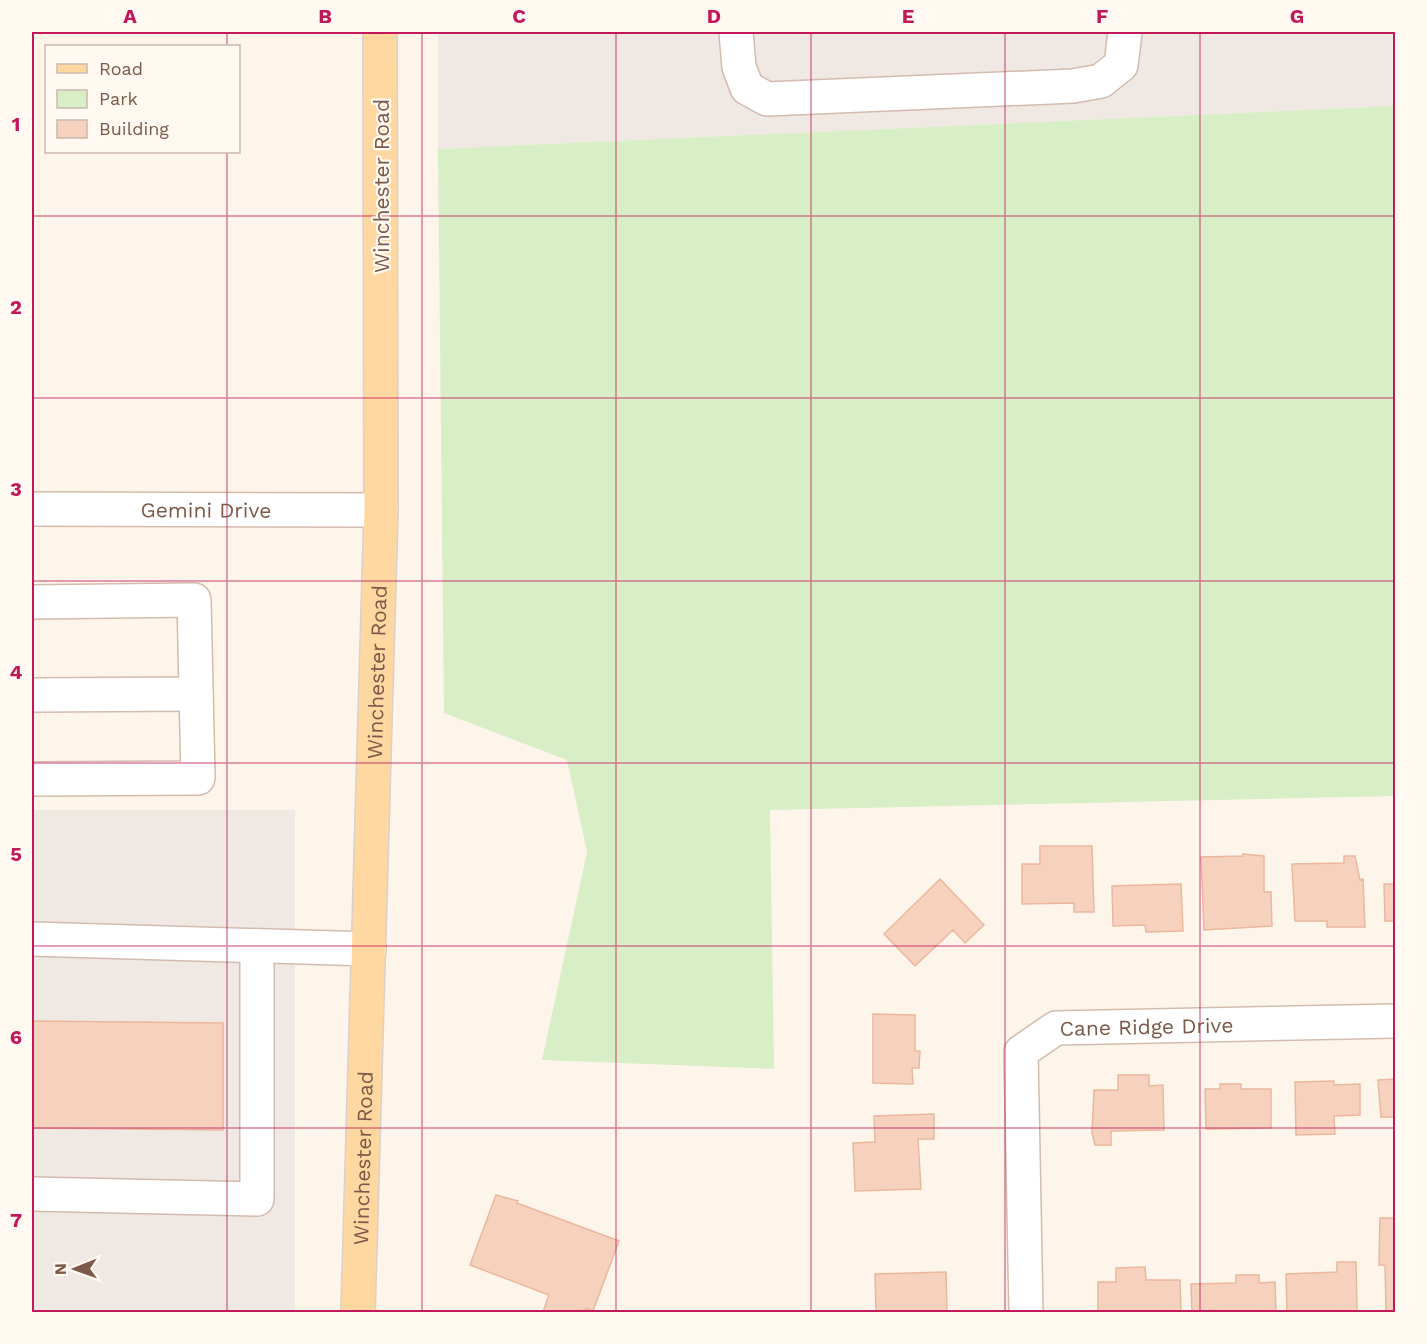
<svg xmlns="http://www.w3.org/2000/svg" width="1427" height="1344" viewBox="0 0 1427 1344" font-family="'Work Sans',sans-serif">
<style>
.industrial{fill:#efe8e3}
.green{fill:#d8eec6}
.building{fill:#f6d2be;stroke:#ebb79d;stroke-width:1.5}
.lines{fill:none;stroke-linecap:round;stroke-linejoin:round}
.minor-casing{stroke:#d3bcad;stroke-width:36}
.major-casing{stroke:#dbd1cc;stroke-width:36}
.minor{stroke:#fff;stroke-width:33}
.major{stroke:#ffd7a0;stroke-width:33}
.grid{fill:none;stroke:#c2185b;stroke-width:1.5;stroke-opacity:0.55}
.labels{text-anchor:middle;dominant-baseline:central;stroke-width:4.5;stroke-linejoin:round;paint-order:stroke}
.street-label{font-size:21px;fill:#7d5949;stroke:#fff9f2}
.neatline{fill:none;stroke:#c2185b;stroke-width:2}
.grid-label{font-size:20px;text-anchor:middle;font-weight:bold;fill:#c2185b}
</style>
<rect width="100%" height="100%" fill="#fef5ea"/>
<path class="industrial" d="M438 32H1395V106L438 149Z
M32 810H295V1312H32Z"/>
<path class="green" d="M1395 106V796L770 810 774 1069 542 1060 587 852 567 760 444 713 438 149Z"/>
<path class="building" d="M1040 846H1092L1094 912H1074V903L1022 904V864H1040Z
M1243 854 1264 856V892H1271L1272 926 1204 930 1201 857 1243 856Z
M1344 856H1355L1360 880 1363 879 1365 927H1327V921H1295L1292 864 1344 863Z
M940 879 984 925 965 943 953 930 915 966 884 934Z
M1181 884 1183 931 1146 932 1145 925 1113 926 1112 886Z
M1384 884H1396V921H1385Z
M873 1014 915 1015V1051H920L919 1068H912L913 1084 873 1083Z
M32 1021 223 1023V1130L32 1128Z
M1118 1075H1149V1086L1163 1085 1164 1130 1111 1131V1145H1095L1092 1133 1094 1090H1118Z
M1396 1079V1117H1381L1378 1080Z
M1334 1081V1085L1360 1084V1115L1334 1116 1335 1134 1296 1135 1295 1082Z
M1220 1084H1241V1089H1271V1128L1206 1129 1205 1089H1220Z
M934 1114V1139H918L921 1189 855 1191 853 1143 875 1142 874 1116Z
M496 1195 518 1201 517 1203 619 1241 593 1311 586 1308 584 1312H543L549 1295 470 1265Z
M1380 1218H1396V1312H1386L1385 1265H1379Z
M1337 1262H1356L1357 1312H1287L1286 1274 1337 1272Z
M1145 1267 1146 1280H1180L1181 1312H1098V1282H1116V1268Z
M946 1272 947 1312H876L875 1274Z
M1236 1275H1259V1283L1275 1282 1276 1312H1192L1191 1284 1236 1283Z"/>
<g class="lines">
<g class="minor-casing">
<g id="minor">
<path d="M736 32 739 67 747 88 767 99 1073 86 1101 81 1121 65 1125 32"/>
<path id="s1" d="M32 509 381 510"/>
<path d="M32 602 194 600 198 778 32 779"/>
<path d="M32 695 196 694"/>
<path d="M32 939 369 949"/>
<path d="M32 1194 257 1199V946"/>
<path id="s2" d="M1026 1312 1021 1052 1056 1028 1396 1021"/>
</g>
</g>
<g class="major-casing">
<g id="major">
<path id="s3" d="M358 1312 381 510 380 32"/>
</g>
</g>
<use href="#minor" class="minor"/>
<use href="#major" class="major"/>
</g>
<path class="grid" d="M227 32V46M422 32V1312M616 32V1312M811 32V1312M1005 32V1312M1200 32V1312M227 152V1312M32 216H1396M32 398H1396M32 581H1396M32 763H1396M32 946H1396M32 1128H1396"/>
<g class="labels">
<g class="street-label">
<text transform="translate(381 186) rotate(-90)">Winchester Road</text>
<text stroke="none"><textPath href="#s1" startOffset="174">Gemini Drive</textPath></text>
<text stroke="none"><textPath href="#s3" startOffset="640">Winchester Road</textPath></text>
<text stroke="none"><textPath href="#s2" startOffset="393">Cane Ridge Drive</textPath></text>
<text stroke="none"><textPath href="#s3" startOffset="154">Winchester Road</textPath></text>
</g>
</g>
<rect width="1427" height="1344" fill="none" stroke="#fff9f2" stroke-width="66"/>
<rect x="45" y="45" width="195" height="108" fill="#fff9f2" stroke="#cbb9ae" stroke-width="1.5"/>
<rect x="57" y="64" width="30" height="9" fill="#ffd7a0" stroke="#cbb9ae" stroke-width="1.5"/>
<text x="99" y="75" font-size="18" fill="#7d5949">Road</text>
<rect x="57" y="90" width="30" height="18" fill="#d8eec6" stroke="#cbb9ae" stroke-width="1.5"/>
<text x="99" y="105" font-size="18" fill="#7d5949">Park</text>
<rect x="57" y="120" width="30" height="18" fill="#f6d2be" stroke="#cbb9ae" stroke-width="1.5"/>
<text x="99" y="135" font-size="18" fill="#7d5949">Building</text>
<g transform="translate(75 1269) rotate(269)" stroke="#fff9f2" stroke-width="4.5" paint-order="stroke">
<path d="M0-4.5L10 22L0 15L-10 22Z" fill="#7d5949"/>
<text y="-9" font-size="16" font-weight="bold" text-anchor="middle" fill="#7d5949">N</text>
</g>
<rect x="33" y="33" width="1361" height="1278" class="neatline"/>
<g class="grid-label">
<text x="130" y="23">A</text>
<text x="325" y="23">B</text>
<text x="519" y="23">C</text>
<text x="714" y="23">D</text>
<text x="908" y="23">E</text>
<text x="1102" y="23">F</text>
<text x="1297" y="23">G</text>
<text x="16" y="131">1</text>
<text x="16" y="314">2</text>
<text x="16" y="496">3</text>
<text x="16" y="679">4</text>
<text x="16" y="861">5</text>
<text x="16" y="1044">6</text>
<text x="16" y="1227">7</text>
</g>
</svg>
